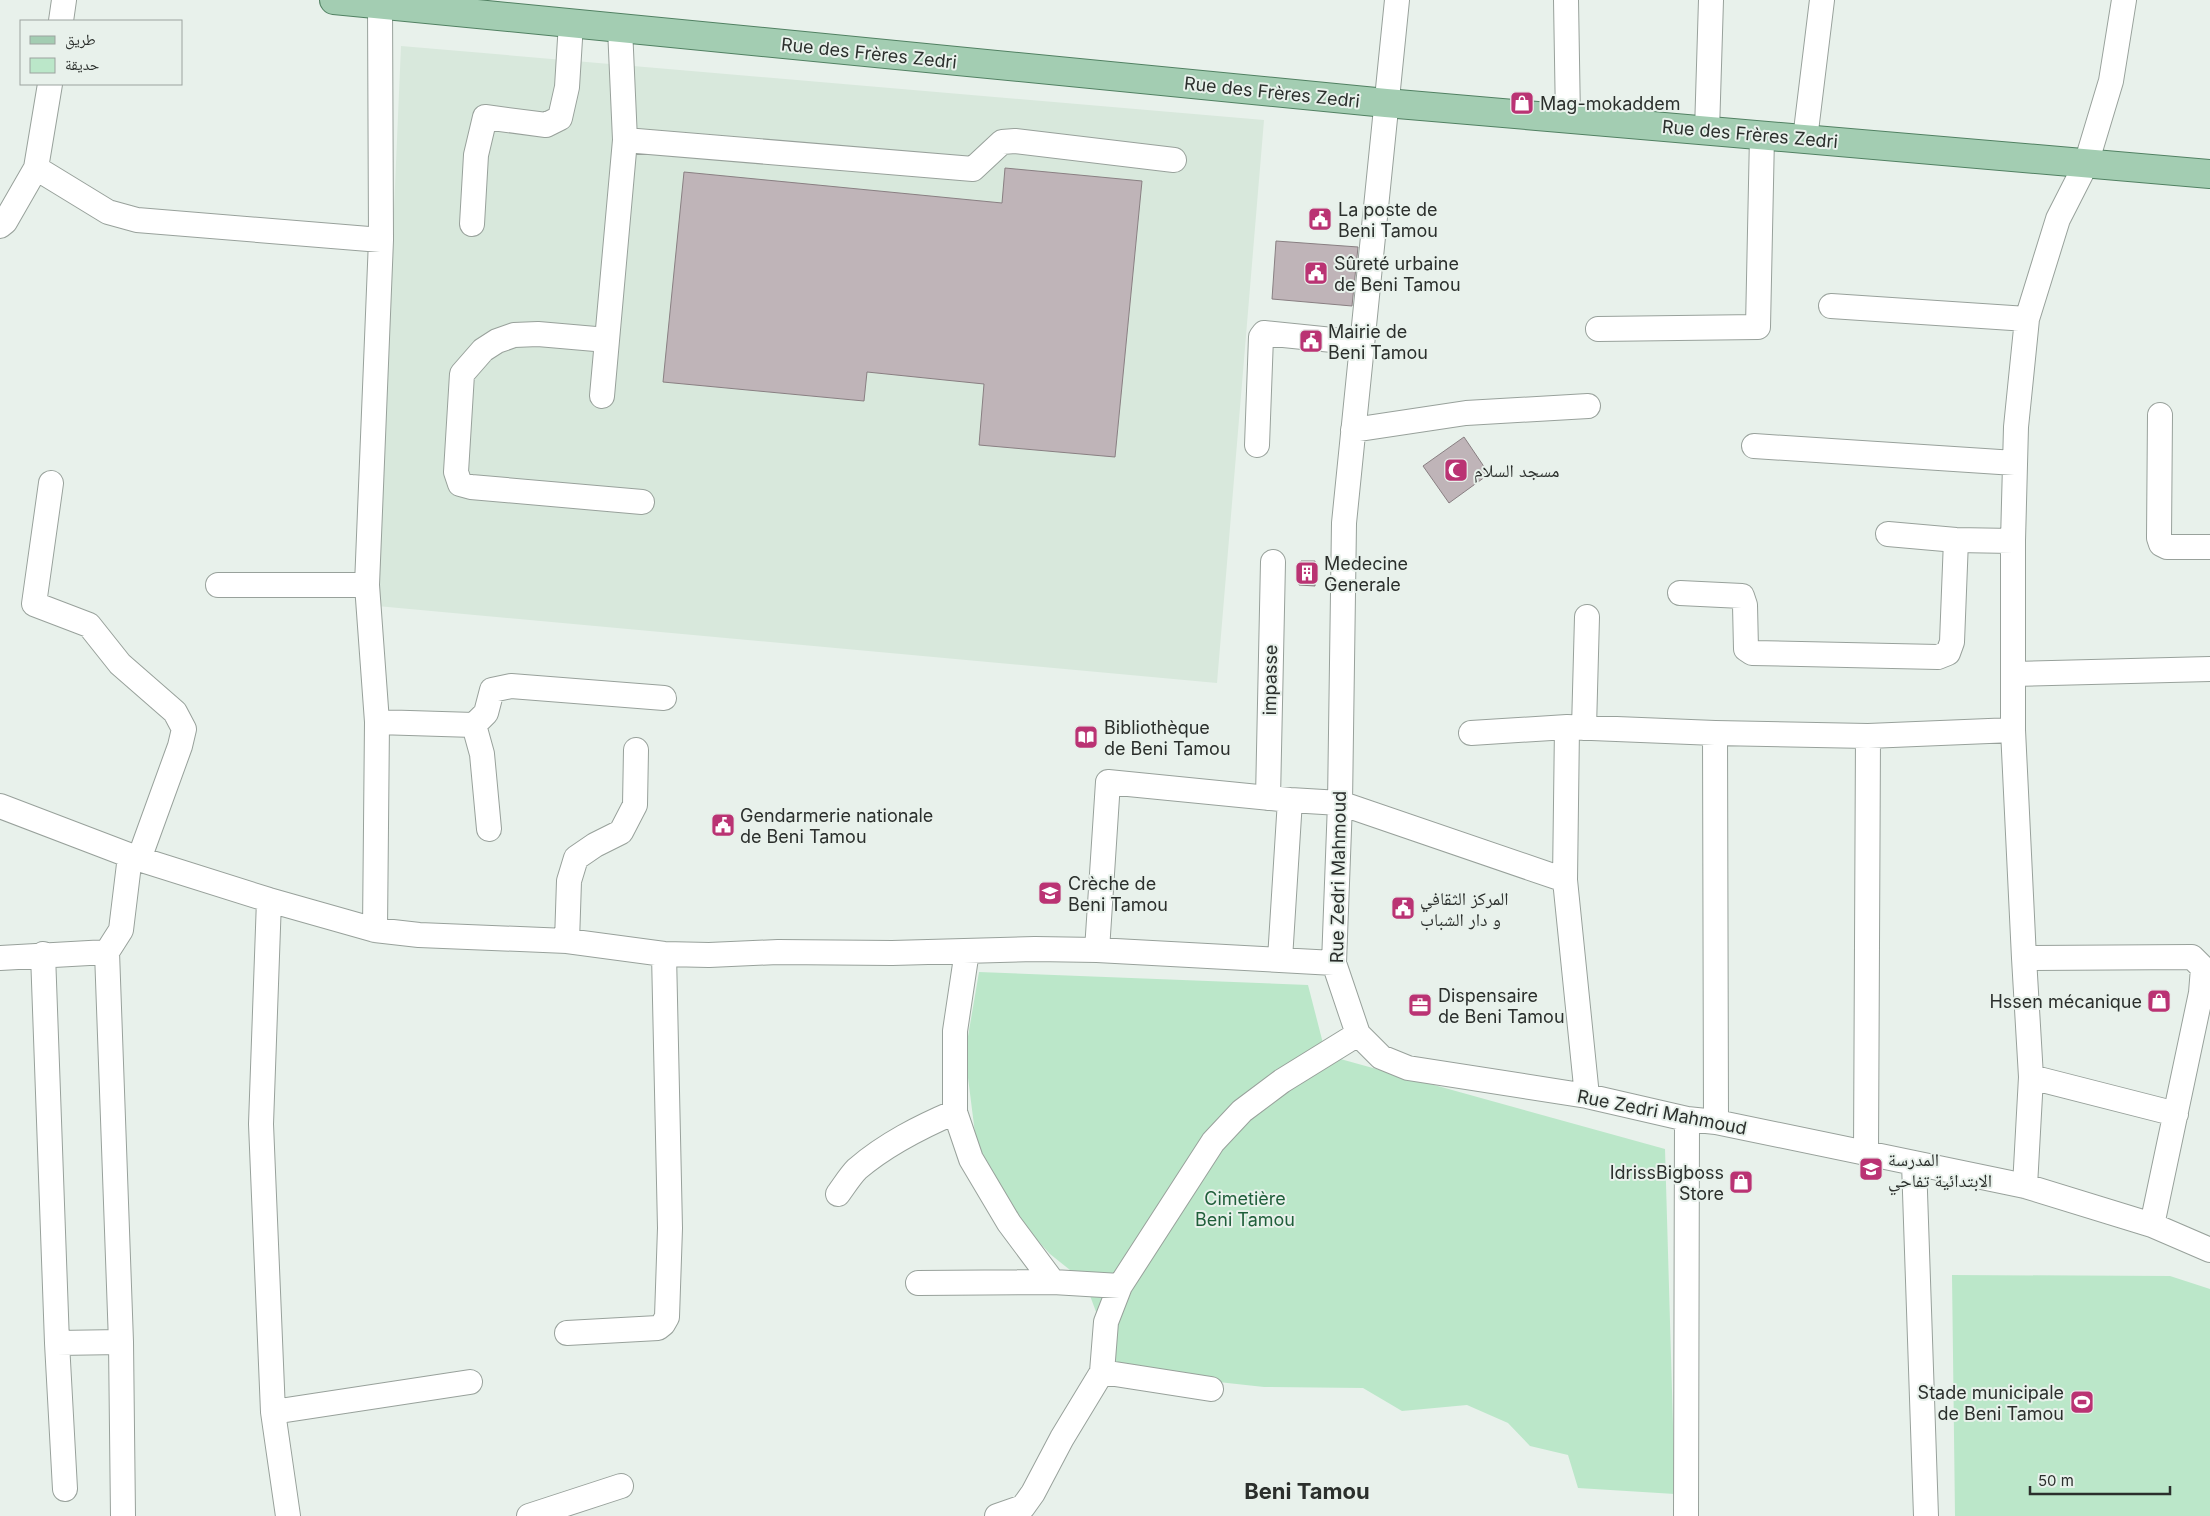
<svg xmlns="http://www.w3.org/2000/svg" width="2210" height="1516" viewBox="0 0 2210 1516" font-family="Inter,'Noto Naskh Arabic',sans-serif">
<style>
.built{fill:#d8e8dc}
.green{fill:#bbe7c9}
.building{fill:#bfb4b8;stroke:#897f82}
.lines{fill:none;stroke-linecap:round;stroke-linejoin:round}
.minor-casing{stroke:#98a19b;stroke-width:26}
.major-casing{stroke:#518062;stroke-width:30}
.minor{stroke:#fff;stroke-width:24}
.major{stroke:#a3cdb2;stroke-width:28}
.labels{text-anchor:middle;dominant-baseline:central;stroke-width:4;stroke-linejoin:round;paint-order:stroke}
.street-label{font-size:18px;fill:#2b2f2c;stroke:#e8f1eb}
.poi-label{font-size:18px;fill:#2b2f2c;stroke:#e8f1eb;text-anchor:start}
.park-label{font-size:18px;fill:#1f5e3a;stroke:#e8f1eb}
.district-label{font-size:22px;font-weight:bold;fill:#2b2f2c;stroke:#e8f1eb}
</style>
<rect width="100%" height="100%" fill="#e8f1eb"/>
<path class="built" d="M401 46 1264 120 1217 683 377 606Z"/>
<path class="green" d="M979 972 1308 985 1326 1055 1665 1149 1675 1494 1578 1488 1568 1455 1530 1446 1508 1423 1467 1405 1402 1411 1363 1388 1264 1387 1191 1379 1116 1366 1085 1282 1050 1254 1015 1216 976 1141 965 1054Z
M1952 1275 2170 1276 2210 1289V1516H1955Z"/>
<path class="building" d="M1005 168 1142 181 1115 457 979 445 984 384 867 372 864 401 663 382 684 172 1002 203Z
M1276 241 1358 247 1352 306 1272 299Z
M1464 437 1489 474 1449 503 1423 466Z
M1301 561H1315V586L1299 585Z"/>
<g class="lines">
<g class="minor-casing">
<path id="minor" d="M1397 0 1344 523 1340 803 1334 963 1358 1034 1381 1057 1408 1068 1587 1096 1687 1119 1716 1122 2025 1186 2152 1225 2210 1250
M1566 0 1568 119
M61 21 64 0
M50 84 36 168 108 212 137 220 381 240
M1707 131 1711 0
M1805 139 1822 0
M625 140 973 169 1002 142 1015 141 1174 160
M472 224 476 155 485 117 546 125 560 118 567 87 571 23
M0 226 5 222 36 168
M1831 306 2027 319
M1598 329 1758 327 1762 136
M607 340 538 334 514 335 497 341 483 350 462 374 456 472 460 484 471 487 642 502
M602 396 625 140 620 28
M2160 415 2159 538 2161 544 2167 547H2210
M1353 430 1466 413 1588 406
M1257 445 1261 337 1264 333 1362 343
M1754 446 2015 463
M51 483 34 604 89 625 120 664 175 712 184 729 180 746 139 859
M1888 534 1956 540 2013 541
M218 585H367
M1680 593 1742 596 1745 605 1746 649 1752 653 1938 657 1948 653 1952 642 1956 540
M2013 674 2210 669
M377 722 474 725 486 713 492 690 511 686 664 698
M474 725 482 754 489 829
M1584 728 1587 617
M1471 733 1567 727 1715 733 1868 736 2013 730
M1715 733 1716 1122
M1268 798 1273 562
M0 806 139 859 269 900 375 930 419 935 567 941 664 954 709 955 778 952 892 953 1035 949 1097 950 1334 963
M1565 880 1567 727
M269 900 261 1124 273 1412 288 1516
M375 930 377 722 367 585 381 240 380 4
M567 941 569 881 576 858 595 845 621 832 635 805 636 750
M1097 950 1108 782 1290 800 1340 803 1565 880 1587 1096
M967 951 955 1031V1112L971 1159 1009 1223 1053 1282
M43 954 57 1343 65 1489
M0 958 107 952
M2024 958 2192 957 2203 968 2201 993 2152 1225
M1280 959 1290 800
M2031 1077 2176 1114
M1866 1153 1868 736
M1914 1163 1926 1516
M2025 1186 2031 1077 2024 958 2013 730V541L2016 427 2027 319 2058 219 2086 164 2111 81 2124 0
M838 1194C844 1186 850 1176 857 1169 886 1144 920 1127 955 1112
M918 1283 1053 1282 1120 1286
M567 1333 658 1328 663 1324 667 1317 670 1228 664 954
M57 1343 121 1342
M1102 1372 1211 1389
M273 1412 470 1382
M123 1516 121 1342 107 952 121 930 130 856
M529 1516 621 1486
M997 1516 1023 1507 1033 1493 1062 1438 1102 1372 1106 1322 1120 1286 1213 1142 1242 1111 1282 1081 1358 1034
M1686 1516 1687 1119"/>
</g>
<g class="major-casing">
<path id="major" d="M334 0 1386 103 2210 174"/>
</g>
<use href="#minor" class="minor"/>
<use href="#major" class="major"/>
</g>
<defs>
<g id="shop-square" transform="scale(1.25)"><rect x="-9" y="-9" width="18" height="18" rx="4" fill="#ba3373" stroke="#e8f1eb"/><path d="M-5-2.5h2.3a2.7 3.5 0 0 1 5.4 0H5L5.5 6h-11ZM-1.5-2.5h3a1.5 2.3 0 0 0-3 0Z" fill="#fff"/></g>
<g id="civic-square" transform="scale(1.25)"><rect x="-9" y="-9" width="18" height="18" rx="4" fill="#ba3373" stroke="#e8f1eb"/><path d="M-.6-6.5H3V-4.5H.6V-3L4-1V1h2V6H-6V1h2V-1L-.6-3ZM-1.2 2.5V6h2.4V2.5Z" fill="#fff"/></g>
<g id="mosque-square" transform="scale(1.25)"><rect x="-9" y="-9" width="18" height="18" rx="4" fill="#ba3373" stroke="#e8f1eb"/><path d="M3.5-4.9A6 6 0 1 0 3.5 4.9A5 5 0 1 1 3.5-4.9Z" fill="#fff"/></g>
<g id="building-square" transform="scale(1.25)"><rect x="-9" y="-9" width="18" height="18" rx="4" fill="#ba3373" stroke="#e8f1eb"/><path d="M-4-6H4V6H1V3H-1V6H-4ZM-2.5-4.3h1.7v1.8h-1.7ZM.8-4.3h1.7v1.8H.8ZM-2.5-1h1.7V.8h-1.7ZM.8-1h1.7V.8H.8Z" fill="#fff"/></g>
<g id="library-square" transform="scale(1.25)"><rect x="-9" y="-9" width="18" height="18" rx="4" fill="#ba3373" stroke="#e8f1eb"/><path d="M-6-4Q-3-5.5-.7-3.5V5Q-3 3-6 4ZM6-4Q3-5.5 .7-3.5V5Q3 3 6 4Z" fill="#fff"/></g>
<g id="school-square" transform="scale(1.25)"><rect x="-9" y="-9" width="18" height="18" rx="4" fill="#ba3373" stroke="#e8f1eb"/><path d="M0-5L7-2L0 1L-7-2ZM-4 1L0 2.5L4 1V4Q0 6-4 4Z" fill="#fff"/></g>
<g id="office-square" transform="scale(1.25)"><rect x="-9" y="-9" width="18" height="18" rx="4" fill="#ba3373" stroke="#e8f1eb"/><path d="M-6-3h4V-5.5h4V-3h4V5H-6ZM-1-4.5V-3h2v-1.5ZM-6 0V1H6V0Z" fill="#fff"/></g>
<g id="stadium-square" transform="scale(1.25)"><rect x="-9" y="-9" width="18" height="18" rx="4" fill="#ba3373" stroke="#e8f1eb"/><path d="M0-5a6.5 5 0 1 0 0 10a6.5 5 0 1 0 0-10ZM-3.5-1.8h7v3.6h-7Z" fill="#fff"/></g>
</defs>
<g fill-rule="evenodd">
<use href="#shop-square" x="1522" y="103"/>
<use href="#civic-square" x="1320" y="219"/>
<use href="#civic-square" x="1316" y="273"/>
<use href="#civic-square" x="1311" y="341"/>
<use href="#mosque-square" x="1456" y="470"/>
<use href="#building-square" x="1307" y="573"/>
<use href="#library-square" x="1086" y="737"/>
<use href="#civic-square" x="723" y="825"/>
<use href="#school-square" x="1050" y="893"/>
<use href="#civic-square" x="1403" y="908"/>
<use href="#shop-square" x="2159" y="1001"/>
<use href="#office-square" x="1420" y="1005"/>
<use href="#school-square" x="1871" y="1169"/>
<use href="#shop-square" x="1741" y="1182"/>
<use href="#stadium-square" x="2082" y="1402"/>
</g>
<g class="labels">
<g class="street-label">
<text transform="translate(869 53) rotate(6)">Rue des Frères Zedri</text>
<text transform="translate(1272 92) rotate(6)">Rue des Frères Zedri</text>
<text transform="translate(1750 134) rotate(5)">Rue des Frères Zedri</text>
<text transform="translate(1270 680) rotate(-89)">impasse</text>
<text transform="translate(1338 877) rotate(-89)">Rue Zedri Mahmoud</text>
<text transform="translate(1662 1112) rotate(11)">Rue Zedri Mahmoud</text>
</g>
<g class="poi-label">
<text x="1540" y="103">Mag-mokaddem</text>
<text x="1338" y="209">La poste de<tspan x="1338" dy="21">Beni Tamou</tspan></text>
<text x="1334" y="263">Sûreté urbaine<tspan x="1334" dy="21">de Beni Tamou</tspan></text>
<text x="1328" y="331">Mairie de<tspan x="1328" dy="21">Beni Tamou</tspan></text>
<text x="1474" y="470">مسجد السلام</text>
<text x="1324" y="563">Medecine<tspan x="1324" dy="21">Generale</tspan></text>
<text x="1104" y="727">Bibliothèque<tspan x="1104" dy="21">de Beni Tamou</tspan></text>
<text x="740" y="815">Gendarmerie nationale<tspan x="740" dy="21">de Beni Tamou</tspan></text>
<text x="1068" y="883">Crèche de<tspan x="1068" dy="21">Beni Tamou</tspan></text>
<text x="1420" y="898">المركز الثقافي<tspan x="1420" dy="21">و دار الشباب</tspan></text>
<text x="1438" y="995">Dispensaire<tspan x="1438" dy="21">de Beni Tamou</tspan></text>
<text x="2142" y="1001" text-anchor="end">Hssen mécanique</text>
<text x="1888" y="1159">المدرسة<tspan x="1888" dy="21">الابتدائية تفاحي</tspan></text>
<text x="1724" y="1172" text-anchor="end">IdrissBigboss<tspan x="1724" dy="21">Store</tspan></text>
<text x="2064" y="1392" text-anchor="end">Stade municipale<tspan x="2064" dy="21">de Beni Tamou</tspan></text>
</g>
<g class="park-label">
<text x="1245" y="1198">Cimetière<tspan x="1245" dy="21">Beni Tamou</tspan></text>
</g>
<g class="district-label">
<text x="1307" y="1491">Beni Tamou</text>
</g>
</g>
<rect x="20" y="20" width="162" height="65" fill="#e8f1eb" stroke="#9ca39f"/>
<rect x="30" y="36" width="25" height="8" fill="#a3cdb2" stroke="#9ca39f"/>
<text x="65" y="45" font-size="15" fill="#2b2f2c">طريق</text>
<rect x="30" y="58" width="25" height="15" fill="#bbe7c9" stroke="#9ca39f"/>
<text x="65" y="70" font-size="15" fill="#2b2f2c">حديقة</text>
<path d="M2030 1486v8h140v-8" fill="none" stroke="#2b2f2c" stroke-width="2.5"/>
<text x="2038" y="1486" font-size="15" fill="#2b2f2c" stroke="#e8f1eb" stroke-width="4" paint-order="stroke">50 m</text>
</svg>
